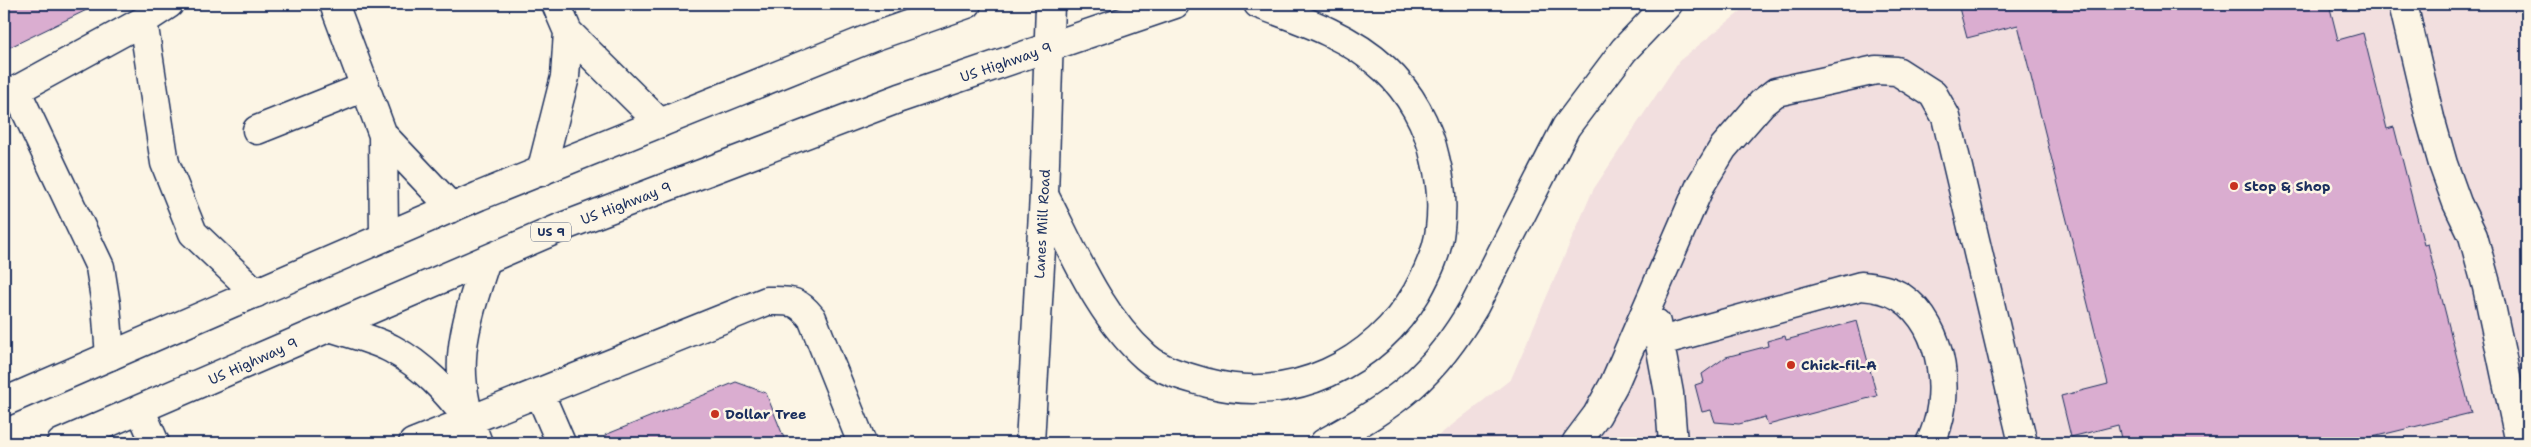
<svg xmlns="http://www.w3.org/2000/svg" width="2531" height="447" viewBox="0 0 2531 447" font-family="'Shantell Sans',sans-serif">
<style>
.built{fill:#f2dfdf}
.building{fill:#daadd0;stroke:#1b2f5e}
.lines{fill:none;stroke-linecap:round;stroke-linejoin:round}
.minor-casing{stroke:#1b2f5e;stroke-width:31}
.highway-casing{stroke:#1b2f5e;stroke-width:31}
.minor{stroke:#fcf5e5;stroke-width:28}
.highway{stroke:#fcf5e5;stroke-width:28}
.poi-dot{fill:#c8321e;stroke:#fcf5e5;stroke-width:2}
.labels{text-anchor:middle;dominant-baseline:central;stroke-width:5;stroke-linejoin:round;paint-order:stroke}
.shield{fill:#fcf5e5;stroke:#5e6a86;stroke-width:1}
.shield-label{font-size:12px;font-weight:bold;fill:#1b2f5e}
.street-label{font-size:14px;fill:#1b2f5e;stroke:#fcf5e5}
.poi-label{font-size:14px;font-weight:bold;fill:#1b2f5e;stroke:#fcf5e5;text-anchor:start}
</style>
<rect width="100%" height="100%" fill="#fcf5e5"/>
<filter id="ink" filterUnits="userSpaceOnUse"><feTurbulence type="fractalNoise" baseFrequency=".02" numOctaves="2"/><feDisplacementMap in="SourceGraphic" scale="10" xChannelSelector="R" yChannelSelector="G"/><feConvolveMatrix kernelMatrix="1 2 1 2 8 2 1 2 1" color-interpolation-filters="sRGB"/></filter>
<g filter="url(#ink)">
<path class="built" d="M1750 4H2527V443H1429L1511 379 1593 190 1679 61Z"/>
<path class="building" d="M4 4H99L4 50Z
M1958 4H2329L2338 40 2363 33 2387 129 2394 127 2424 245 2428 244 2471 413 2348 443H2122L2118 425 2071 437 2061 396 2108 384 2018 25 1967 38Z
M1857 321 1877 396 1768 425 1765 417 1739 424 1715 422 1711 410 1702 412 1695 385 1704 382 1702 374 1726 357 1768 346 1767 341 1785 336 1786 340Z
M736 382 766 393 786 443H608L605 435Z"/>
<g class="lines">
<g class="minor-casing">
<path id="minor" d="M334 4 383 135
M556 4 568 32 660 123
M2403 4 2430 118 2443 164 2457 203 2473 236 2487 287 2520 443
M143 21 165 163 193 233 256 293
M16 90 100 267 106 305 110 356
M4 97 143 21 169 4
M257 130 365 87
M541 172 565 77 568 32
M384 237 383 135 452 208
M1656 323 1669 393 1673 443
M330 327C350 334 374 339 392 349 424 366 447 392 468 419
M1661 341 1861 286C1875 287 1889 289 1901 297 1945 326 1953 400 1930 443
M539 392 561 443
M141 411 155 443
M413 443 767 301C790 301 797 299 812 318L862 443
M478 443C449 371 463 330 486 260
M1030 443 1044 195 1050 4
M1576 443 1597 415 1614 384 1700 186 1723 148 1762 103 1776 92 1876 70 1897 71 1933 94 1946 117 2023 443"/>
</g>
<g class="highway-casing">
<path id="highway" d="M1044 195C1073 250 1098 315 1146 357 1163 372 1187 377 1208 383 1291 405 1375 364 1417 292 1428 272 1438 251 1440 229 1443 205 1441 181 1435 158 1428 125 1410 92 1385 69 1350 36 1302 20 1258 4
M4 402 479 196 873 37 967 4
M61 443 562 227 900 98 1175 4
M1324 443C1397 403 1433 378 1475 305L1566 127 1624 50 1668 4"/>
</g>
<use href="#minor" class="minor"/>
<use href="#highway" class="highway"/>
</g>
</g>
<g class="poi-dot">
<circle cx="2234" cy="186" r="5"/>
<circle cx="1791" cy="365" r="5"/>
<circle cx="715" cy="414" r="5"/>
</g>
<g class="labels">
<rect class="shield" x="531" y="222.5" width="40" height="19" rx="4"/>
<g class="shield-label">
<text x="551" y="232">US 9</text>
</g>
<g class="street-label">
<text transform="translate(1006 62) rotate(-19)">US Highway 9</text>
<text transform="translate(626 203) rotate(-21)">US Highway 9</text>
<text transform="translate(1042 224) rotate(-87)">Lanes Mill Road</text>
<text transform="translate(253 361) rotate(-24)">US Highway 9</text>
</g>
<g class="poi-label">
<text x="2244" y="186">Stop &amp; Shop</text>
<text x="1801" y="365">Chick-fil-A</text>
<text x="725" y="414">Dollar Tree</text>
</g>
</g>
<rect width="2531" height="447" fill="none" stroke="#fcf5e5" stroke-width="20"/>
<rect x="10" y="10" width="2511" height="427" fill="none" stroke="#1b2f5e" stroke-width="2" filter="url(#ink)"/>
</svg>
